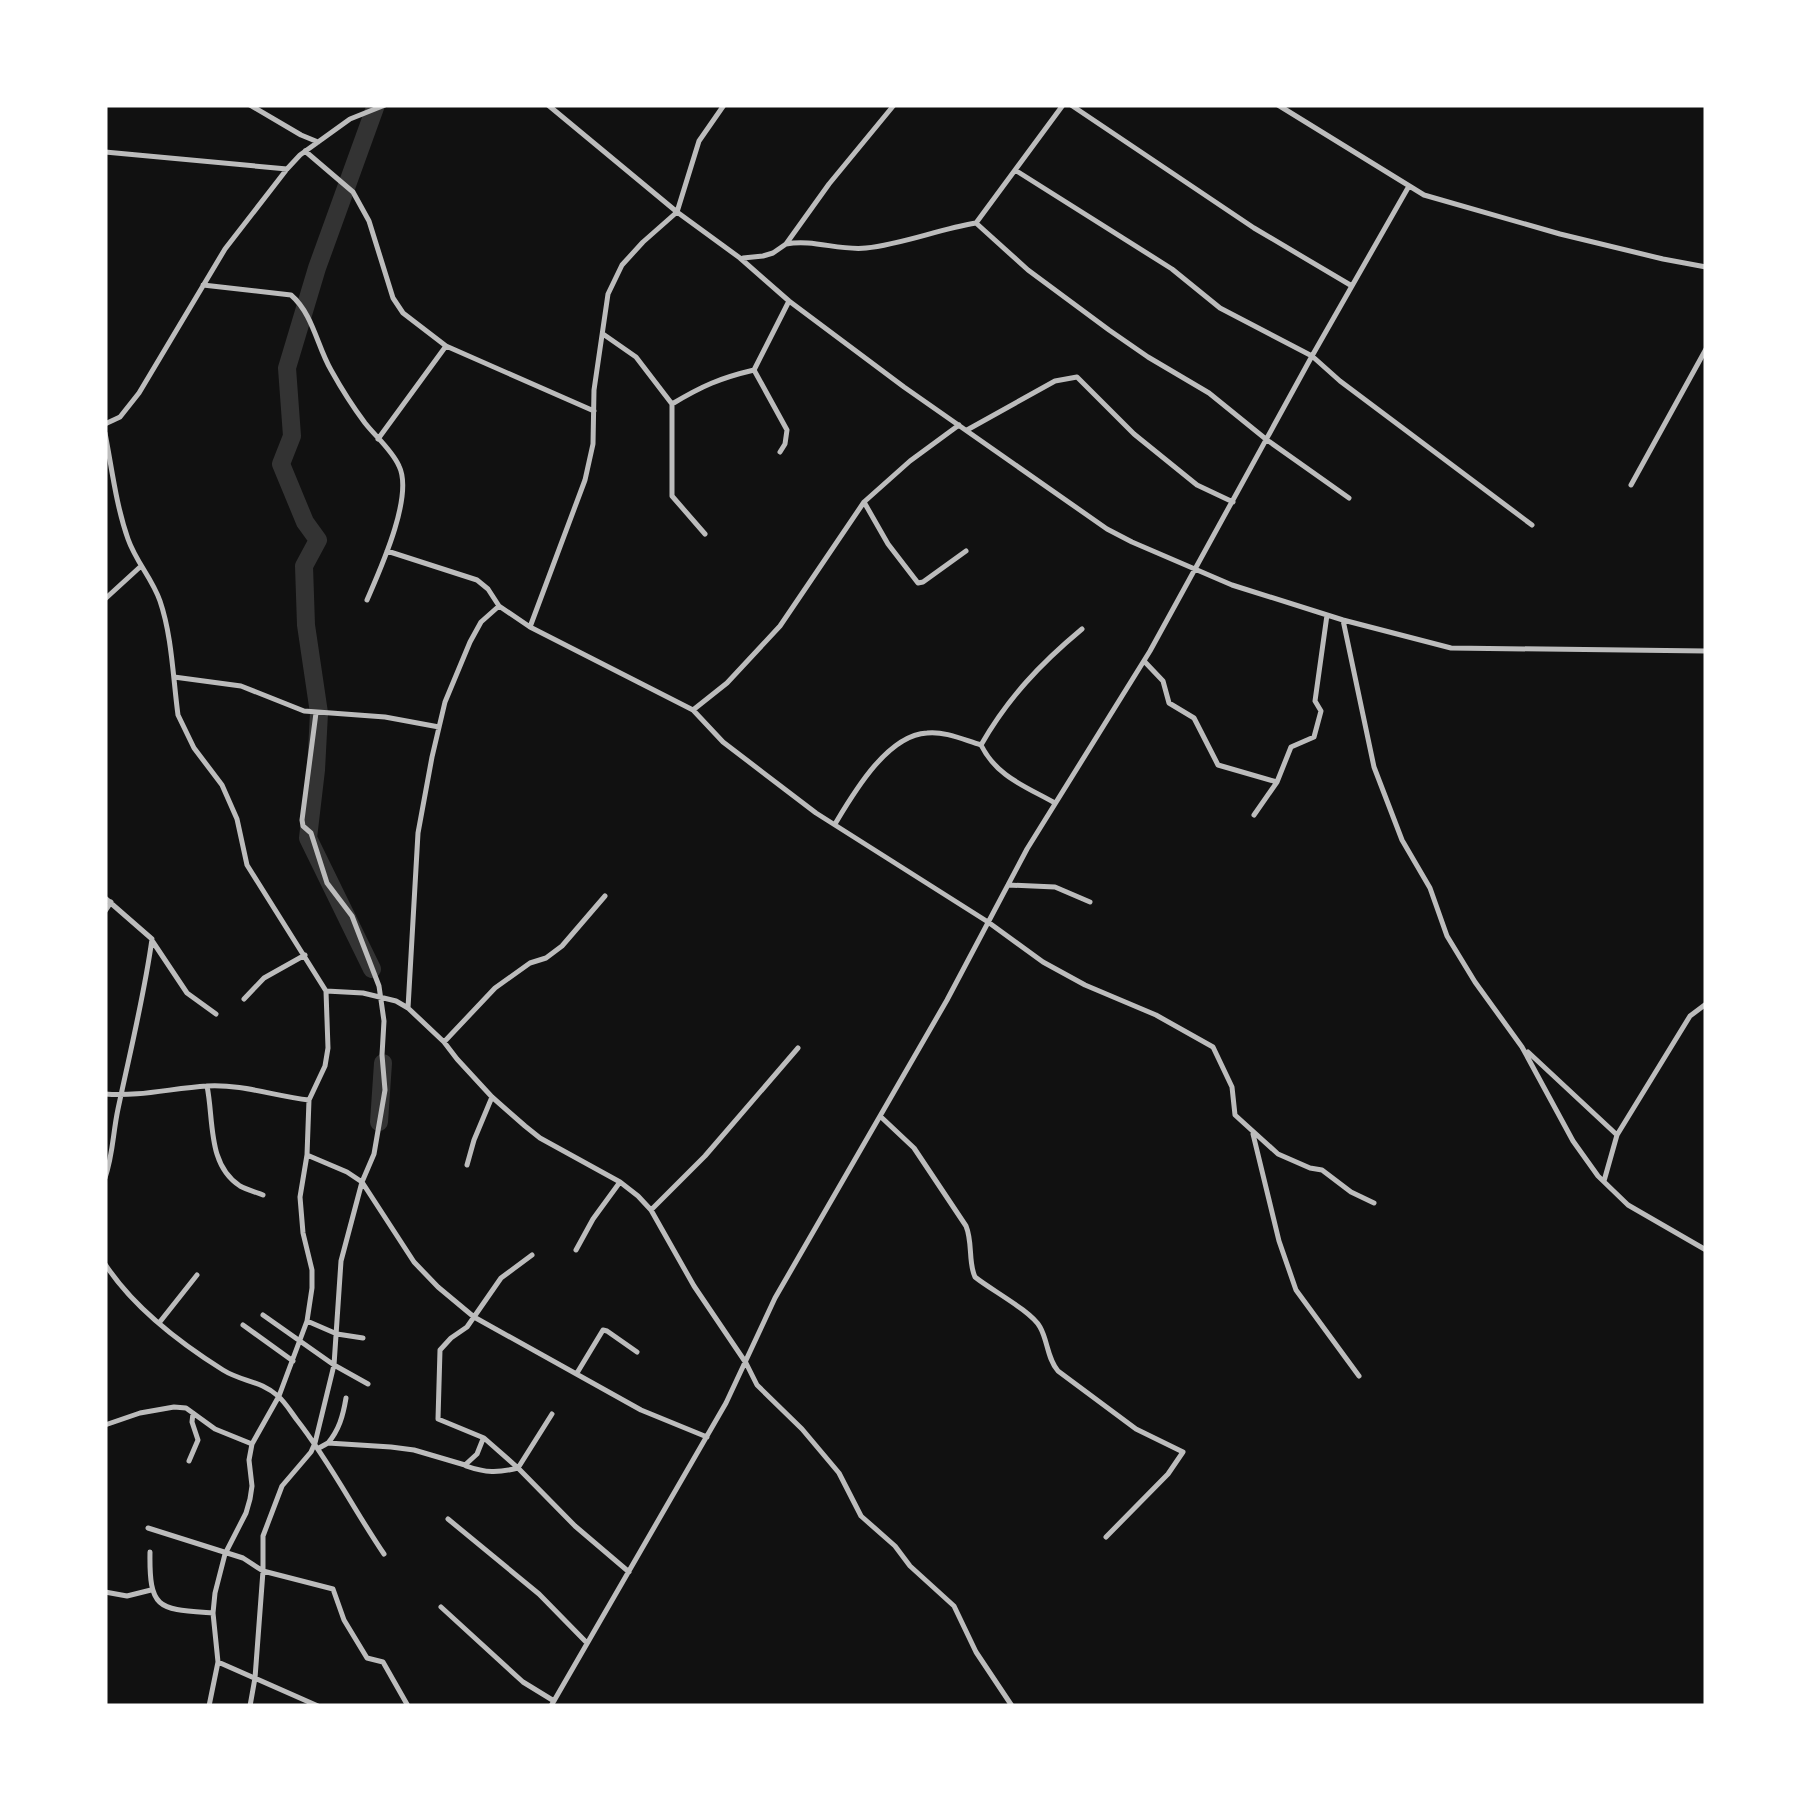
<svg xmlns="http://www.w3.org/2000/svg" width="1811" height="1811" viewBox="0 0 1811 1811" font-family="Montserrat,sans-serif">
<style>
.lines{fill:none;stroke-linecap:round;stroke-linejoin:round}
.river{stroke:#333;stroke-width:18}
.minor{stroke:#bcbcbc;stroke-width:5}
</style>
<rect width="100%" height="100%" fill="#111"/>
<g class="lines">
<path class="river" d="M372 969 308 838 316 770 319 713 306 625 304 566 318 540 305 522 281 464 292 436 287 368 317 268 376 105
M379 1122 383 1063"/>
<path class="minor" d="M250 105 301 135 318 142
M548 105 677 212 740 258 789 301 904 387 1107 529 1132 542 1232 585 1343 620 1451 648 1706 651
M724 105 699 141 677 212 643 242 622 265 608 294 594 390 593 444 585 480 530 627 693 710 723 742 816 813 988 922 1043 962 1085 985 1156 1015 1213 1047 1232 1087 1235 1115 1278 1154 1310 1168 1322 1170 1351 1192 1374 1203
M1071 105 1254 228 1352 286
M1278 105 1424 195 1560 234 1663 259 1706 267
M305 151 353 192 369 221 393 298 403 313 446 346 594 411
M105 152 287 169
M1015 170 1172 269 1220 308 1312 356 1340 381 1532 525
M976 223 1063 105
M786 244C814 239 839 251 866 248 903 244 939 229 976 223L1028 270 1109 330 1148 357 1209 393 1267 440 1349 498
M743 258 763 256 773 253 786 244 829 184 894 105
M203 285 291 295C313 314 317 346 331 370 341 388 353 407 365 423 376 437 392 450 399 466 414 496 380 570 367 600
M603 334 636 357 672 404C702 386 720 378 754 370L789 301
M754 370 787 430 785 444 780 452
M672 404V496L705 534
M105 424 120 417 139 393 225 249 287 169 300 155 350 119 385 105
M967 430 1055 381 1077 377 1134 434 1197 485 1233 502
M105 433C112 469 116 505 128 539 136 562 152 578 160 601 172 636 173 678 178 715L194 748 222 785 237 819 247 865 326 991 328 1048 325 1066 309 1100 307 1155 300 1197 303 1233 312 1270V1288L307 1321 279 1396 252 1444 249 1460 252 1486 250 1499 246 1513 225 1554 215 1593 213 1613 218 1662 209 1706
M378 439 446 346
M1631 485 1706 349
M864 502 888 544 918 583 923 582 966 551
M387 551 477 580 488 589 499 606 530 627
M105 599 140 567
M1343 620 1374 767 1402 840 1430 888 1447 936 1475 982 1522 1047 1573 1141 1598 1176 1628 1205 1706 1250
M1144 661 1163 681 1169 703 1194 718 1218 765 1277 782 1291 747 1314 737 1321 711 1315 701 1327 615
M174 677 241 686 304 711 385 717 439 727
M693 710 727 683 780 626 864 502 910 461 959 425
M1055 803C1025 786 997 777 981 745 1008 698 1040 664 1082 629
M1254 815 1277 782
M835 824C853 794 887 735 927 733 945 731 964 740 981 745
M1008 885 1055 887 1090 902
M105 898 152 939C144 997 130 1052 118 1109 113 1132 113 1155 105 1178
M105 911 111 902
M153 942 187 993 216 1014
M326 991 363 993 396 1001 408 1008 444 1042 457 1059 492 1097 525 1126 540 1138 620 1182 638 1196 651 1210 694 1286 746 1363 757 1385 802 1429 839 1473 861 1516 895 1546 910 1566 954 1606 976 1652 1012 1706
M244 999 264 978 305 955
M408 1008 418 833 432 757 445 702 470 642 481 622 499 606
M444 1042 495 988 530 963 546 958 562 946 605 896
M1528 1052 1617 1135
M207 1086C214 1119 207 1165 240 1186 247 1190 256 1192 263 1195
M105 1094C139 1097 173 1088 207 1086 242 1084 274 1096 309 1100
M880 1116 914 1148 966 1226C973 1243 968 1262 975 1277 991 1290 1031 1311 1040 1327 1048 1341 1047 1358 1058 1371L1136 1429 1183 1452 1168 1474 1106 1537
M1253 1134 1279 1241 1296 1290 1359 1376
M307 1155 347 1172 362 1182 374 1154 385 1090 382 1055 384 1021 379 986 352 916 327 883 311 833 303 826 302 820 316 713
M467 1165 474 1140 492 1097
M1604 1181 1617 1135 1690 1016 1706 1004
M651 1210 705 1156 798 1048
M576 1250 593 1219 620 1182
M532 1255 501 1278 467 1327 451 1338 440 1350 438 1419 484 1438 518 1468 575 1526 629 1572
M105 1264C133 1307 180 1343 223 1370 242 1382 260 1380 278 1396 285 1402 291 1412 297 1420 330 1462 354 1510 384 1554
M263 1315 334 1365 368 1384
M307 1321 337 1334 363 1338
M159 1323 197 1275
M243 1325 293 1361
M577 1373 603 1330 607 1331 637 1352
M105 1425 140 1413 174 1407 186 1408 215 1429 252 1444
M328 1443C339 1430 343 1416 346 1398
M319 1448 328 1443 391 1447 414 1450 465 1465 477 1454 483 1439
M189 1461 198 1440 192 1422 193 1413
M466 1466C486 1473 498 1473 518 1468L552 1414
M448 1519 539 1594 587 1643
M148 1528 243 1558 263 1571 333 1589 344 1620 367 1658 383 1662 408 1706
M150 1552C149 1611 159 1609 213 1613
M105 1592 127 1596 151 1590
M441 1607 523 1682 554 1701
M218 1662 318 1706
M250 1706 255 1678 263 1571V1536L282 1486 311 1452 315 1443 334 1365 341 1261 362 1182 414 1262 438 1287 474 1317 641 1410 707 1437
M551 1706 726 1403 775 1298 947 1000 1027 849 1150 651 1312 356 1409 186"/>
</g>
<rect width="1811" height="1811" fill="none" stroke="#ffffff" stroke-width="215"/>
</svg>
